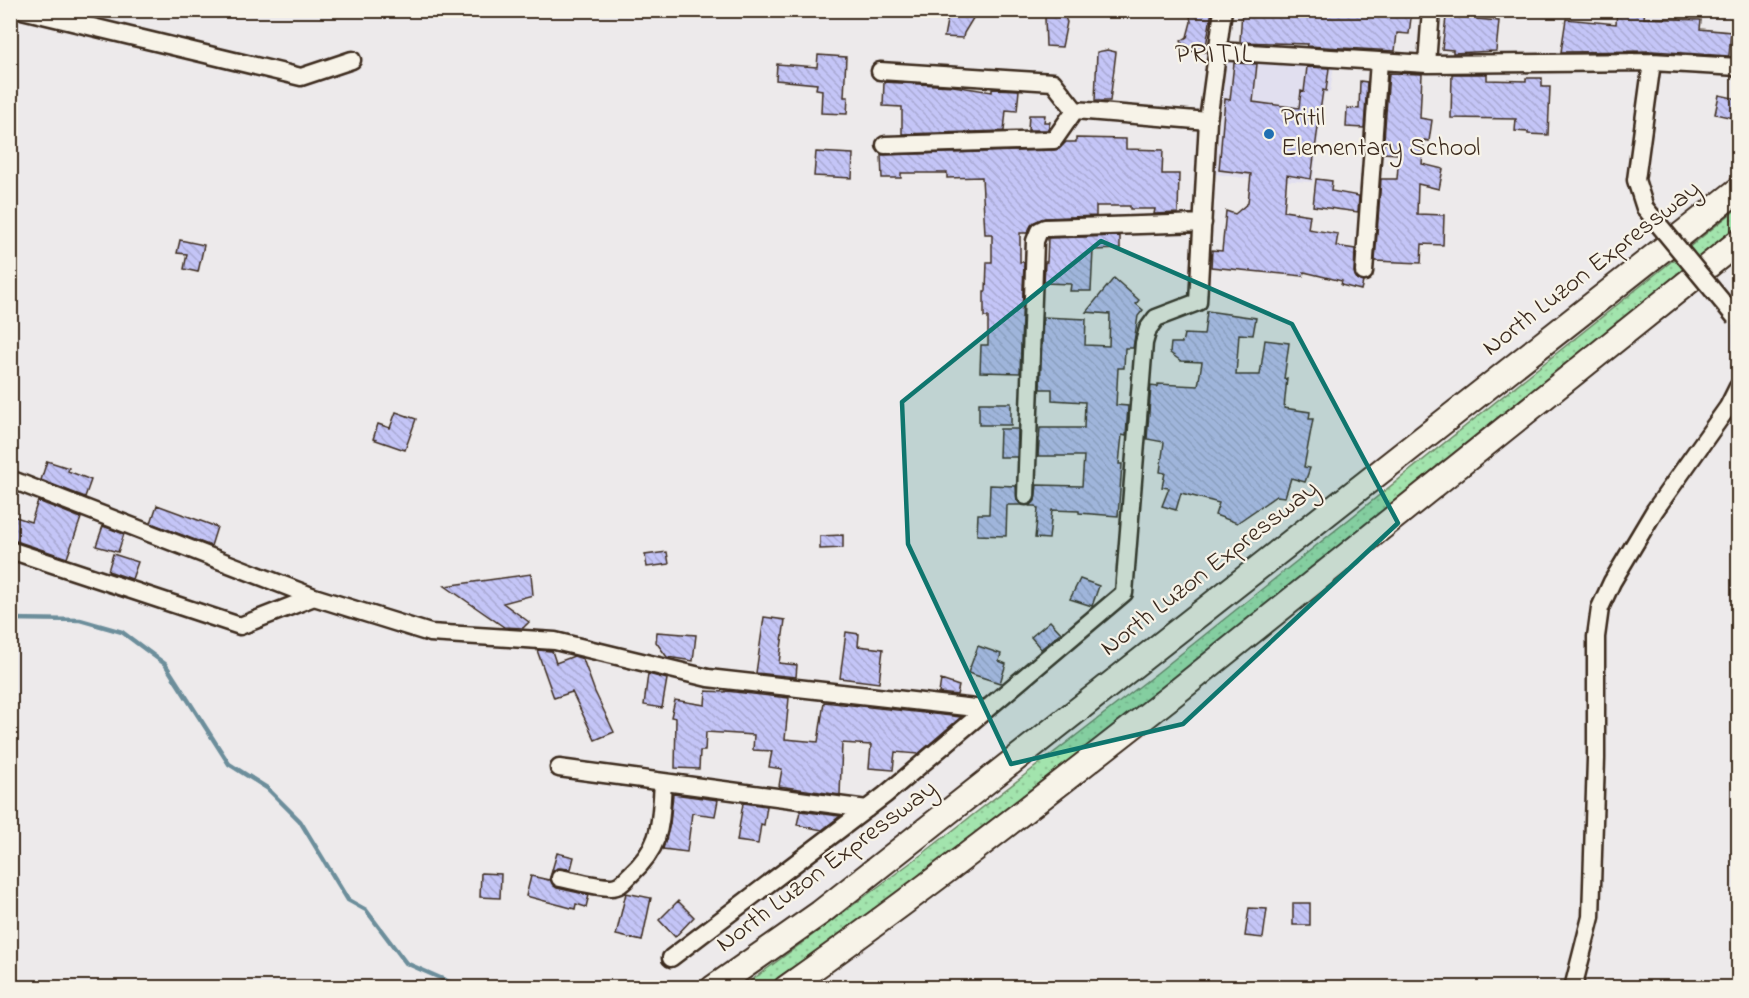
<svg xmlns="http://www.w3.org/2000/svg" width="1749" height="998" viewBox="0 0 1749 998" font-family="'Indie Flower',sans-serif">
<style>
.built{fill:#e1dfef}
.grass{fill:url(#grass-dots);stroke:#6e8766;stroke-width:1.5}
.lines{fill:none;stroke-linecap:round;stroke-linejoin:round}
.stream{stroke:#6c8e9b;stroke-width:4.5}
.building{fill:url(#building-back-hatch);stroke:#3b2a1e;stroke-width:1.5}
.minor-casing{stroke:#3b2a1e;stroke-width:21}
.highway-casing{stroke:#3b2a1e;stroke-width:28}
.minor{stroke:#f7f3e8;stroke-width:16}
.highway{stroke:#f7f3e8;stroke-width:24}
.minor-bridge-casing{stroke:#3b2a1e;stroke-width:21;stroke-linecap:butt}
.minor-bridge{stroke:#f7f3e8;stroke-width:16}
.marked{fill:#0f766e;fill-opacity:0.2;stroke:#0f766e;stroke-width:4.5;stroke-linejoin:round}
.poi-dot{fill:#1f6fb2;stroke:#f7f3e8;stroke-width:2}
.labels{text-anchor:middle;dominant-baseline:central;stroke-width:4.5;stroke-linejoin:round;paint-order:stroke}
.poi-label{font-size:26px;fill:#3b2a1e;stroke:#f7f3e8;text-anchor:start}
.street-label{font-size:26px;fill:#3b2a1e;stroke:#f7f3e8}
.quarter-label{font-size:28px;letter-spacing:1.5px;fill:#3b2a1e;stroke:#f7f3e8}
</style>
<defs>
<pattern id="grass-dots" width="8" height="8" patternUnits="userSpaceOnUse" patternTransform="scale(1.5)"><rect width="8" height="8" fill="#a2e4ad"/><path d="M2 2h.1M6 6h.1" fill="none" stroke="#8cc494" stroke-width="1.8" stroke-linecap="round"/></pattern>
<pattern id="building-back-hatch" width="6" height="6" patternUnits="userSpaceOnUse" patternTransform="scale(1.5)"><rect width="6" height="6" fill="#c4c5f7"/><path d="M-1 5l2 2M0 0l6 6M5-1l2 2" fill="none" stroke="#a9a9d3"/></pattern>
</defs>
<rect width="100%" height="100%" fill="#edeaeb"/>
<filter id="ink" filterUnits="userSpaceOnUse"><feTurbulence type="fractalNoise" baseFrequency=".0167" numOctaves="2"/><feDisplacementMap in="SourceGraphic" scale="12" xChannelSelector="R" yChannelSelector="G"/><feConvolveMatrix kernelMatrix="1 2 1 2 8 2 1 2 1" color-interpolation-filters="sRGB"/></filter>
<g filter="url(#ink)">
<path class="built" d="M1227 58 1334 65 1330 92 1324 94 1313 182 1251 179 1215 174Z"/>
<path class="grass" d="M1738 208V232C1419 487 1101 745 772 987L741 988 921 855 1157 673Z"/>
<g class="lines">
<path class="stream" d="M10 619 80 620 122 632 165 664 229 764 267 788 300 821 348 900 366 910 406 963 463 988"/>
</g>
<path class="building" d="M949 10H978L964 33 963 38 944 37Z
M1051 10 1063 13 1067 22 1062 47 1046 46 1045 18Z
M1189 10H1212L1205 52 1186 51 1181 41 1187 37 1191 22Z
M1242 10 1305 13V10H1412L1409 34 1397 33 1395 51 1307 46 1308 44 1240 42Z
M1447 10H1478L1477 19 1499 21 1496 51 1453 53V50L1442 49Z
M1617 10H1645L1644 18 1701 20 1700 29 1731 32 1729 56 1652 51 1561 52 1566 19 1616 24Z
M1107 50 1116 52 1110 101H1095L1097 52Z
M818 55 846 57 844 97H848L847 114 821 113 822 90 816 89 817 84 776 80 777 64 817 67Z
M1234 63 1257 64 1253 102 1299 108 1301 91 1304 92 1307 67 1329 68 1326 91 1323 90 1311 179 1287 175 1284 211 1310 215 1308 229 1338 234 1336 246 1355 249 1354 272 1358 280 1363 282 1361 290 1341 285 1342 281 1304 272 1303 276 1211 267 1212 250 1222 251 1226 211 1235 214 1248 203 1251 174 1219 170 1225 99 1230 100Z
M1389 73 1422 74 1420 118 1432 120 1429 141 1424 140 1422 164 1443 169 1439 189 1418 184 1417 214 1444 215 1443 245 1422 244 1421 263 1375 261 1381 179H1397L1399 154 1383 153Z
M1452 74H1487V80L1526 81V78H1542V87H1550L1548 135 1528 134V132L1515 131 1516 119 1451 118Z
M1360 81 1367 82 1364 128 1346 127 1347 108 1359 109Z
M884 82 953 86 992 92V89L1019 90 1017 111 1006 110 1004 131 902 134V107L883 106Z
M1719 95 1738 99V119L1715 114Z
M1029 115H1045L1044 122H1050L1048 130H1028Z
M1076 138 1126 139V149L1163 150 1162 174H1179L1178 213 1154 214 1155 209H1130V206H1096V216L1045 218 1034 222 1027 233H1020V262H1024L1020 373 980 372 981 345H988V317H984V291H986L987 262H992V234H985L982 177 947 178V173H901V178H882L881 155 1054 150 1059 149 1066 142H1076Z
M816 152 853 154 852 178 814 176Z
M1316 179 1332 181 1331 191 1359 196 1358 212 1313 206Z
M1120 236V249L1093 250 1091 291H1070L1071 284 1044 283 1045 262H1047L1048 238Z
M180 240 204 245 198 272 184 269 187 254 177 253Z
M1114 278 1139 300 1136 304 1143 310 1138 316 1133 348H1125L1124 368H1118L1116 405 1128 406 1126 436 1122 435 1119 464H1122L1118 516 1079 513V511L1052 510 1049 539 1035 538 1038 509 1036 506H1030L1035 501 1037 485 1082 486 1084 456H1038L1040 428H1084L1085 402 1052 400V389H1040L1043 317 1086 319 1085 345 1109 346 1110 314 1086 312Z
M1207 311 1256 318 1253 335 1239 334 1236 375H1260L1265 340 1289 343 1284 379 1287 378 1284 408 1310 412 1309 419H1313L1304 467 1310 468 1305 482 1291 478 1285 497 1276 496 1237 523 1215 515 1219 503 1181 493 1176 510 1162 506 1169 488 1162 487 1165 473 1160 472 1164 442 1147 439 1151 386 1158 387V384L1198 386 1202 362 1181 361 1170 353 1171 343H1182L1184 334 1204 335Z
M979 403H1011V425H979Z
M396 412 416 419 405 450 373 439 378 424 390 428Z
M1000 429H1018L1017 457H999Z
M47 461 69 468 68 471 91 480 85 497 41 480Z
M990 485 1016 486 1017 500 1022 505H1007L1006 536 977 535 978 514H989Z
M38 501 81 518 67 558 10 539V515L31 522Z
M157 505 217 527 211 546 151 523Z
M103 526 124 534 118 552 96 546Z
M843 535V548L820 549V536Z
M667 552 669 564 647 567 645 555Z
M113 554 138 562 132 579 108 571Z
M531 574 533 595 503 603 529 622 523 628 504 627 445 586Z
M1080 579 1099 586 1092 606 1070 599Z
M764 617 785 620 779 663 797 665 796 677 756 673Z
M1050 621 1061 633 1041 649 1031 637Z
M657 632 696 635 693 661 667 657 656 642Z
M846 632 859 634 858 646 883 649 879 683 840 678Z
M978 646 1001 654 999 661 1006 664 1000 683 968 673Z
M537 650 552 651 556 663 574 656 583 659 595 692 614 732 595 740 572 692 554 698Z
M648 674 667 679 662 708 644 705Z
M941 680 959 686 957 695 939 693Z
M706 691 725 692 726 691 789 698 785 739 818 742 824 702 961 717 918 754 895 752 893 770 869 768 871 745 842 743 840 795 779 786 782 769 769 767 772 751 753 750 754 735 706 732 705 751H700L699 769 675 768 676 718 671 717 675 700 705 705Z
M673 794 718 800 715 816 692 813 687 852 663 849 670 824Z
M743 803 767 806 764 825 761 824 758 844 737 841Z
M800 811 840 816 822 830 797 825Z
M557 853 574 857 571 869 557 868 551 874Z
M481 873 501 874 500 898 480 897Z
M531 876 549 880 550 877 553 885 557 888 589 895 586 907 576 904 575 909 526 896Z
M626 893 651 898 642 941 616 935Z
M678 901 694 917 675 937 659 920Z
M1293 903H1310V925H1293Z
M1249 908 1267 909 1263 938 1245 936Z"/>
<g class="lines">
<g class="minor-casing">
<path id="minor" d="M22 10 301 77 352 60
M1218 51 1427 64 1652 62 1738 67
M1427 64 1431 10
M880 71 1053 82 1075 110 1208 121
M885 145 1054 140 1075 110
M1645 208 1636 180 1652 62
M1364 272 1379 61
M10 479 314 597 430 633 555 641 708 678 984 709
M1026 496 1035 241 1039 231 1045 228 1203 223
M10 550 240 626 314 597
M559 768 867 809
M560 878C576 881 595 887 611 887 620 887 624 881 630 875 663 844 660 825 663 782
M671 958 885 795 1124 593 1144 343 1148 329 1156 318 1198 302 1208 121 1223 10
M1573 988 1591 917 1596 759V637L1600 608 1612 582 1655 510 1728 407 1738 387"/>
</g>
<g class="highway-casing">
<path id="highway" d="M713 988 820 913 1738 190
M786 988C917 896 1043 797 1169 698 1360 547 1548 393 1738 242"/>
</g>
<use href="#minor" class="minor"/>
<use href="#highway" class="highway"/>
<g class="minor-bridge-casing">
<path id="minor-bridge" d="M1645 208 1735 317"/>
</g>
<use href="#minor-bridge" class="minor-bridge"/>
</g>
</g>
<path class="marked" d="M1101 241 1292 324 1398 523 1183 724 1011 764 908 544 902 402Z"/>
<circle class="poi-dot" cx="1269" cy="134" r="6"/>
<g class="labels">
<g class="poi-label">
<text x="1281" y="119">Pritil<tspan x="1281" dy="30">Elementary School</tspan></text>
</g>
<g class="street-label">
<text transform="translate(1592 269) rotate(-38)">North Luzon Expressway</text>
<text transform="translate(1210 569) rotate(-38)">North Luzon Expressway</text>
<text transform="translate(827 867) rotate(-37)">North Luzon Expressway</text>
</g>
<g class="quarter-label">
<text x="1214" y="55">PRITIL</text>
</g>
</g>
<rect width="1749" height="998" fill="none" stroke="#f7f3e8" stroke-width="36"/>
<rect x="18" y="18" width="1713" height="962" fill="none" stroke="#3b2a1e" stroke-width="2" filter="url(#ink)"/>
</svg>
